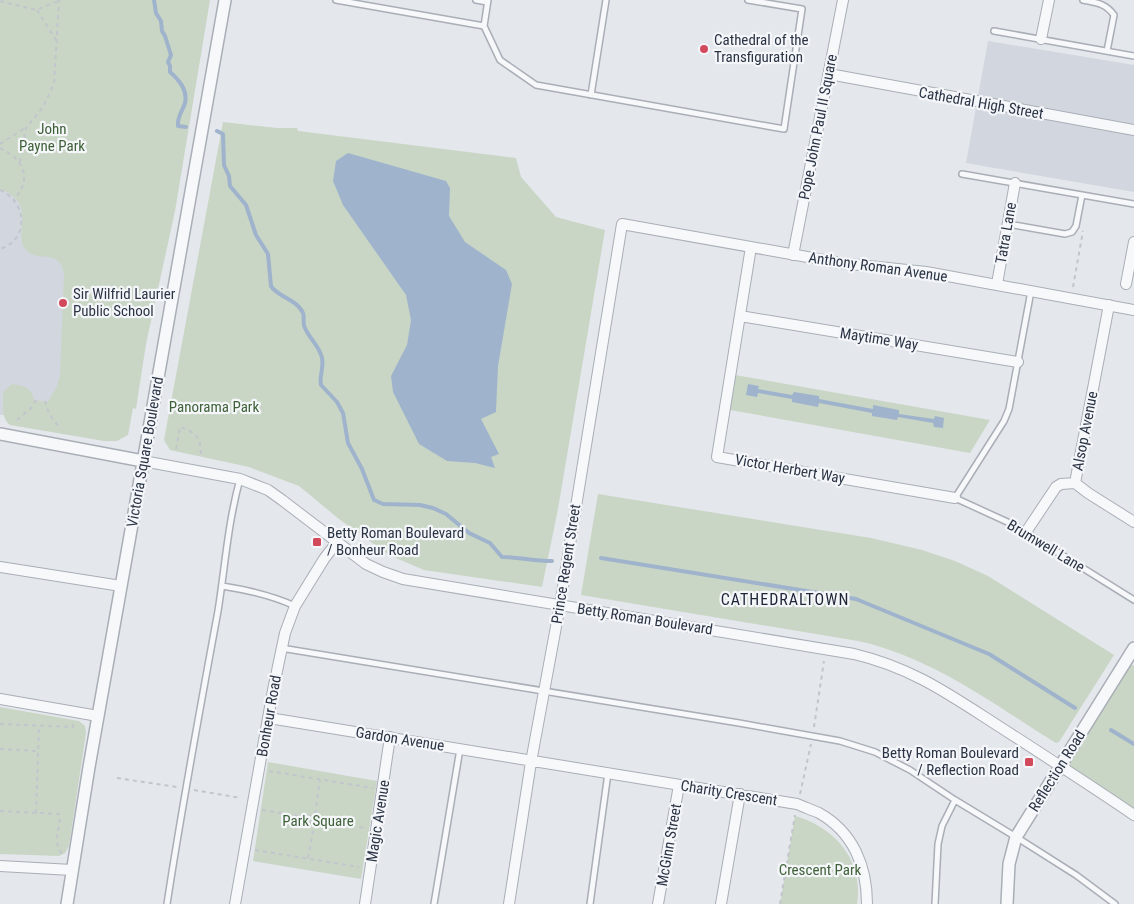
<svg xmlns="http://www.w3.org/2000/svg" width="1134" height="904" viewBox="0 0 1134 904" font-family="'Roboto Condensed',sans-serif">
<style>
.built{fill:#d2d6de}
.green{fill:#c9d6c5}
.water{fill:#9fb4cc}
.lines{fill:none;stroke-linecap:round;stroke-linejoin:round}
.stream{stroke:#9fb4cc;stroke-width:4}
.service-casing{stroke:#a9aeb7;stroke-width:8}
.minor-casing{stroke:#a9aeb7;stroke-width:12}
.tertiary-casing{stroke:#a9aeb7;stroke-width:14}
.path{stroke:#c2c5cb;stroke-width:2;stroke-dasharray:4 4;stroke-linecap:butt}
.service{stroke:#f7f8fa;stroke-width:5}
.minor{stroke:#f7f8fa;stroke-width:10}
.tertiary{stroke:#f7f8fa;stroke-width:11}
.poi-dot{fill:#d1495b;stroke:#f4f6f9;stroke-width:2}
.labels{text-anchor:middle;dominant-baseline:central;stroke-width:4.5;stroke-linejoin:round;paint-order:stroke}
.poi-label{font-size:15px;fill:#2b3445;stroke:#f4f6f9;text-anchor:start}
.street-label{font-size:15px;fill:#2b3445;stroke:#f4f6f9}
.park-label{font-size:15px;fill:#3f6138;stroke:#f4f6f9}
.neighbourhood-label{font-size:16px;letter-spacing:1px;fill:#1d2536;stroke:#f4f6f9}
</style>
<rect width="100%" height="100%" fill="#e4e7ec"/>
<path class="built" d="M988 41 1134 65V192L966 163Z
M0 180 141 205 112 400 19 415H0Z"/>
<path class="green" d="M0 0H210L175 211 146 344 136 409 133 408 128 435 117 441H104L10 425C0 417 4 404 3 392L12 384C22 385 33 388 34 400L48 402 57 386 60 376 64 275C61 250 43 260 31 254 6 240 43 205 0 189Z
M223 122 277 128H297L298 131 516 158 521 177 556 217 605 230 558 509 542 587 424 570 389 555 339 519 299 486 249 467 170 450 164 440Z
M735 375 990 420 970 453 730 410Z
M598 494 871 538 922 550 955 561 988 576 1114 655 1059 742 1056 743C993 704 932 657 858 641L581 595Z
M1126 661 1134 666V815L1059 764Z
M0 707 79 721 85 726 86 733 69 846 65 853 59 856 0 854Z
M268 762 377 781 361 879 253 861Z
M795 816C835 827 864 861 857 904H780Z"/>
<path class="water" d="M348 153 446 181 450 188 449 216 465 242 506 270 512 284 498 366 496 412 481 419 499 454 491 457 495 468 475 463 447 461 419 444 393 392 391 376 407 345 411 320 406 295 343 205 333 181 336 161Z
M748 384 759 386 758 389 792 395 794 392 819 396V399L873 409V405L899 410V414L934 419 935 416 944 418 943 428 934 427 933 423 898 417 897 420 872 416V413L819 403 818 407 792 402V399L758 393 757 397 746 395Z"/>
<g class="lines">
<path class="stream" d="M154 0 156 13 161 21 162 31 165 36 171 55 168 62 170 66V72C179 80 188 90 185 103 182 112 177 117 178 126L186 127
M217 131 223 134 224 165 229 176 230 186 246 205 256 235 268 254 271 286C276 296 297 299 303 313 305 318 302 323 305 328 309 338 320 347 322 358 324 368 319 377 321 385L337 402 343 413 348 443 362 469 374 500 383 504 420 505 433 508 446 514 469 533 490 543 502 557C519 557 534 561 552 561
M601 558 856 599 989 654 1075 708
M1111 730 1134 744"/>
<g class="service-casing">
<path id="service" d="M336 0 484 26
M476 0 487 2
M488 0 484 26 500 60 536 85 784 129 802 9 748 0
M1083 0C1097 3 1105 3 1114 15L1107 51
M994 31 1134 56
M591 95 606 0
M962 174 1134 204
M1008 224 1065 234 1072 232 1076 226 1082 195
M1031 291 1009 409 1004 421 955 498 1014 525 1134 600
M222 586C248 590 271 595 295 606
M281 648 739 723 840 741 875 752 910 770 955 800 1016 837 1076 875 1115 904
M167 904C182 806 200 708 218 611 225 567 228 522 240 479
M434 904 460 749
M590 904 608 773
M935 904 938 844 942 826 955 800"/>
</g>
<g class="minor-casing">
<path id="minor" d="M1041 39 1049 0
M829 74 1134 130
M751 247 717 457 955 498
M793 255 843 0
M997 284 1015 183
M1126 284 1134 242
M740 316 1018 362
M143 461 240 479 268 490 282 500 366 564 383 572 403 579 854 654C913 668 950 695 1000 727 1045 756 1090 785 1134 815
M1075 483 1109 305
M1075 483 1088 493 1134 522
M1026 532 1056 487 1061 484 1075 483
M0 567 121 586
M0 699 98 716
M269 718 797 804C804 807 812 810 819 813 853 832 867 866 867 904
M0 866 72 870
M235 904 273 690 285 633 295 606 324 559 337 542
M365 904 390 737
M509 904 531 762 560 605 622 224 841 263 926 272 1134 310
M658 904 679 785
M721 904 740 794"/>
</g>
<g class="tertiary-casing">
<path id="tertiary" d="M0 434 143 461
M67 904 89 767 225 0
M1007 904 1009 864 1016 837 1134 648"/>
</g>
<path class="path" d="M0 1 36 10 58 1
M37 10 56 40
M0 144 25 128
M0 148C22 158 34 178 14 199
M20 162 26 128 43 107 54 84 59 0
M0 190C27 201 30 240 0 249
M1073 287 1083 231
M45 401 49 414 60 428
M17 420 31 408 36 400
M176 449 180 427C197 433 201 438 201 457
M0 724 73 727 74 722
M814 727 824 661
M0 749 38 751
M269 771 373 788
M117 778 177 787
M194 790 241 798
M800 794 811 744
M262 810 309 818
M0 811 59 814C62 824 55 833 57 843 59 849 62 851 61 858
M36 813 39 726
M309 819a6 6 0 1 1 12 0a6 6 0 1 1-12 0Z
M315 814 320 780
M320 820 365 828
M255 850 359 867
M308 858 314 826
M780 904 795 815"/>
<use href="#service" class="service"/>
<use href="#minor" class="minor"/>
<use href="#tertiary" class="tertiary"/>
</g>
<g class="poi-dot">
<circle cx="704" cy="49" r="5"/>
<circle cx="63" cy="303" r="5"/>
<rect x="312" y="537" width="10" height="10" rx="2.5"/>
<rect x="1024" y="757" width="10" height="10" rx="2.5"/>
</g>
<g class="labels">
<g class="poi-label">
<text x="714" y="40">Cathedral of the<tspan x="714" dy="17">Transfiguration</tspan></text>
<text x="73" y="294">Sir Wilfrid Laurier<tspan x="73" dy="17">Public School</tspan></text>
<text x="327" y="533">Betty Roman Boulevard<tspan x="327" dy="17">/ Bonheur Road</tspan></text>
<text x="1019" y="753" text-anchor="end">Betty Roman Boulevard<tspan x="1019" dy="17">/ Reflection Road</tspan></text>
</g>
<g class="street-label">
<text transform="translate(981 103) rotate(10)">Cathedral High Street</text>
<text transform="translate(818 127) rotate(-79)">Pope John Paul II Square</text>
<text transform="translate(1006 233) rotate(-80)">Tatra Lane</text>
<text transform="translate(878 267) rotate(8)">Anthony Roman Avenue</text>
<text transform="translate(879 339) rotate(9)">Maytime Way</text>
<text transform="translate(1085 431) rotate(-79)">Alsop Avenue</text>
<text transform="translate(145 452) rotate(-80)">Victoria Square Boulevard</text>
<text transform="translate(790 469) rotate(10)">Victor Herbert Way</text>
<text transform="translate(1046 546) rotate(31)">Brumwell Lane</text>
<text transform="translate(566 564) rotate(-81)">Prince Regent Street</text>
<text transform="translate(645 619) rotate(9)">Betty Roman Boulevard</text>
<text transform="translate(269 716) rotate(-80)">Bonheur Road</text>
<text transform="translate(400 739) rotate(9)">Gardon Avenue</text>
<text transform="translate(1057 771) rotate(-58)">Reflection Road</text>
<text transform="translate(729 793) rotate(9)">Charity Crescent</text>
<text transform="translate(378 821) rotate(-81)">Magic Avenue</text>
<text transform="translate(669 845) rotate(-80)">McGinn Street</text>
</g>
<g class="park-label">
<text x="52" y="129">John<tspan x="52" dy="17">Payne Park</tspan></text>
<text x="214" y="407">Panorama Park</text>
<text x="318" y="821">Park Square</text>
<text x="820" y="870">Crescent Park</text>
</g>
<g class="neighbourhood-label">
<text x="785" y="599">CATHEDRALTOWN</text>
</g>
</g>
</svg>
